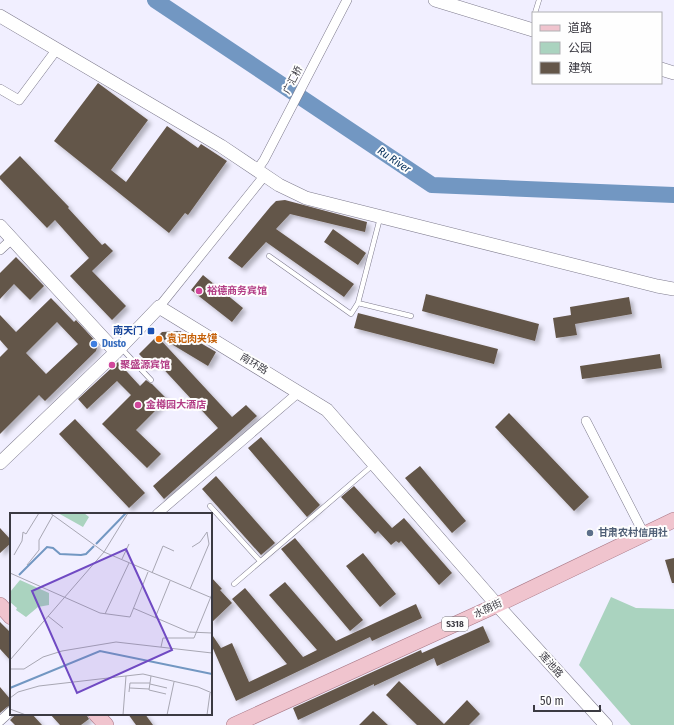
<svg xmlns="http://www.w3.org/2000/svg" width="674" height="725" viewBox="0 0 674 725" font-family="'Fira Sans Condensed','Noto Sans SC',sans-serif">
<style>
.green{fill:#aad3bf}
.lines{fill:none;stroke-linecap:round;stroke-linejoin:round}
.river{stroke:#7297c2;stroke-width:16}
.building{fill:#645649;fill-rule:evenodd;filter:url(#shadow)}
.lane-casing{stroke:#7e7b8d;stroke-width:5.5}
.street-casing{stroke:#7e7b8d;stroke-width:10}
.secondary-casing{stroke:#7e7b8d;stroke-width:14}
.primary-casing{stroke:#aa7a88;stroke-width:16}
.lane{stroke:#fff;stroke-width:4.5}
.street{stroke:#fff;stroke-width:9}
.secondary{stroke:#fff;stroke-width:13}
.primary{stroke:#f0c4ce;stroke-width:15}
.hotel-dot{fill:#d1479c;stroke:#fefefe;stroke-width:1.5}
.transit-dot{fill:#1a4fb4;stroke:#fefefe;stroke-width:1.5}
.food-dot{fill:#e8710a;stroke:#fefefe;stroke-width:1.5}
.shop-dot{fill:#3f7fe0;stroke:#fefefe;stroke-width:1.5}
.service-dot{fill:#5c6f8a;stroke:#fefefe;stroke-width:1.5}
.labels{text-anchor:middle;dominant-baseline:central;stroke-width:4;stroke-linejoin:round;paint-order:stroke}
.shield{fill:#fefefe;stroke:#76757a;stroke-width:1}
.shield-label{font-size:9px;font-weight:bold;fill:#3b3a42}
.street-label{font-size:10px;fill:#3b3a42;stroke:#fefefe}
.hotel-label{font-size:10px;font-weight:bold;fill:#b23c85;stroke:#fefefe;text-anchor:start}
.transit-label{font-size:10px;font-weight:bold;fill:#164399;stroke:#fefefe;text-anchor:end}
.food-label{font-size:10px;font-weight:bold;fill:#c56008;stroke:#fefefe;text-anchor:start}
.shop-label{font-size:10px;font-weight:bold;fill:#366cbe;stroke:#fefefe;text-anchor:start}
.service-label{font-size:10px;font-weight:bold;fill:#4e5e75;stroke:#fefefe;text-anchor:start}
.water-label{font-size:11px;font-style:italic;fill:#0f3760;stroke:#fefefe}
.inset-river{fill:none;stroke:#7297c2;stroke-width:2}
.inset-road{fill:none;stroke:#a8a7b3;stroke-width:1}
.view{fill:#704ac3;fill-opacity:0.15;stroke:#704ac3;stroke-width:2}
.inset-edge{fill:none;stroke:#3b3a42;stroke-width:2}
</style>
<defs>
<filter id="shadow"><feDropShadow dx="3.5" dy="3.5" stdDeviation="2" flood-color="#0004"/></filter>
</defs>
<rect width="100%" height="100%" fill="#f1efff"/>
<path class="green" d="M611 597 636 608 674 609V725H631L579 665Z"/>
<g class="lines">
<path class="river" d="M155 0 432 185 674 195"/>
</g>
<path class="building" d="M98 83 148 120 111 170 126 182 167 126 198 148 201 144 227 161 188 215 185 213 169 233 54 141Z
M20 156 69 207 68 208 102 245 105 243 113 251 92 271 126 306 112 320 70 276 89 258 55 220 47 228 0 179V176Z
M285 200 367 222 365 232 290 214 276 229 354 284 344 297 266 242 242 268 228 258 271 206 276 201Z
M333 229 366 253 358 265 324 242Z
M16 257 44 286 30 300 14 284 0 299V273Z
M203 275 243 308 232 322 191 290Z
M426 294 539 324 535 341 422 311Z
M629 297 632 314 575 324 577 335 556 338 553 318 571 315 570 307Z
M51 298 74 322 76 320 98 344 96 351 45 401 39 395 0 434V357L8 349 0 340V315L16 332ZM57 322 78 344 46 374 26 353Z
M358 313 498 349 494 364 354 328Z
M180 331 216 352 208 366 158 336 162 332Z
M157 336 232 417 246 405 257 416 164 499 153 486 218 428 156 361 151 367 139 354Z
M660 354 662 368 582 379 580 366Z
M118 362 140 386 146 380 150 383 152 384 167 399 136 430 161 454 147 468 102 424 131 395 117 381 87 409 78 399Z
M509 413 589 497 574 511 495 427Z
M75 419 145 493 129 508 59 434Z
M261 437 320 505 307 517 248 448Z
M420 466 466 521 452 533 405 478Z
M216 476 275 543 261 555 202 489Z
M354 486 392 528 404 518 452 573 439 585 401 541 399 543 396 541 391 545 378 531 375 534 341 497Z
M0 528 11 540V543L0 553Z
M295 538 363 620 350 631 281 549Z
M363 553 396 594 380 607 346 566Z
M674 558V583H672L665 560Z
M211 577 222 589 220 590 232 603 211 623Z
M285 582 336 641 416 604 422 618 372 641 370 637 236 701 211 644V633L221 648 232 643 249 682 287 664 232 599 245 588 303 657 317 650 269 595Z
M0 622 11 633V661L0 649Z
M483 626 490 642 437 666 434 658 374 686V684L298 720 293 708 421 650 422 653Z
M399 681 444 724 467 700 480 714 469 725H417L386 695Z
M0 687 11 700V705L7 707 0 713Z
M373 711 388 725H359Z
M16 714H32L42 725H15L10 720Z
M50 714H86L89 719 81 725H60Z
M128 714H145L153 725H136Z"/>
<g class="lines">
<g class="lane-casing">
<path id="lane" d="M535 13 539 0
M269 256 351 314 358 303 380 218
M358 303 411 316
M122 349 151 380
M210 506 260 561
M234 584 373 465"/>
</g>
<g class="street-casing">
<path id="street" d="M0 89 19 100 57 49
M257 170 264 160 347 0
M0 250 12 239
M159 307 265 175
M586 421 644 534
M157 514 299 392
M0 721 11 711"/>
</g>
<g class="secondary-casing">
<path id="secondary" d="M435 0 533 30
M0 16 221 146 279 185 306 198 657 286 674 289
M661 69 674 73
M0 226 116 352
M0 463 116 352 159 307 327 410 497 605 606 725"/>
</g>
<g class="primary-casing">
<path id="primary" d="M0 605 11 617
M96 714 106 725
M234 725 497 605 674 520"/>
</g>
<use href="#lane" class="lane"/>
<use href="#street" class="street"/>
<use href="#secondary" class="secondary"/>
<use href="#primary" class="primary"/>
</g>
<g class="hotel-dot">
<circle cx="199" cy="291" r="4"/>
<circle cx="112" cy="365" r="4"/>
<circle cx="138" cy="405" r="4"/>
</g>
<rect class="transit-dot" x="147" y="327" width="8" height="8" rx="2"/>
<circle class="food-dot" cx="159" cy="339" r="4"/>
<circle class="shop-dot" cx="94" cy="344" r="4"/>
<circle class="service-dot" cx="590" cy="533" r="4"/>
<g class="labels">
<rect class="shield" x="442" y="617" width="26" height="14" rx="3"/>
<g class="shield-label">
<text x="455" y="624">S318</text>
</g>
<g class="street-label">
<text transform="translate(293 80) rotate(-63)">广汇桥</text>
<text transform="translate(254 364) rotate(31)">南环路</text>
<text transform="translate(488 609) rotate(-25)">水荫街</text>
<text transform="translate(551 665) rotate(48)">莲池路</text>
</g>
<g class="hotel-label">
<text x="207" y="291">裕德商务宾馆</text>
<text x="120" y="365">聚盛源宾馆</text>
<text x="146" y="405">金樽园大酒店</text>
</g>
<g class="transit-label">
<text x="143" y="331">南天门</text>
</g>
<g class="food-label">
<text x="167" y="339">袁记肉夹馍</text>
</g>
<g class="shop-label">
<text x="102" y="344">Dusto</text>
</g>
<g class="service-label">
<text x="598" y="533">甘肃农村信用社</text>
</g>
<g class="water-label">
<text transform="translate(394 160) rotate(34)">Ru River</text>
</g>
</g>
<g transform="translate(10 513)">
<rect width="202" height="202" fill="#f1efff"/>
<path d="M48 0H74L79 4 73 14ZM10 67 39 80V92L28 94 16 104 6 97 7 95 0 89V79Z" fill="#aad3bf"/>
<path class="inset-river" d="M86 31 116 0M9 62 37 34 43 35 50 41 71 42 76 41 84 33M0 175 90 138 202 161"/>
<path class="inset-road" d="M40 0 94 39 202 85M94 39 118 0M4 42 12 28 13 19 16 21 29 0M112 46 119 31M17 52 29 37V27L43 2M0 60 90 100 120 104 138 59M142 60 153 33 164 38M180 76 199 31 197 19 190 29 182 34M123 95 179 119 202 120M95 101 119 50M38 103 53 115M145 105 160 68M151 134 153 125H184L202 81M0 147 94 39M0 156H14L33 144 52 138 106 129 202 140M141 163 139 177 156 181M140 171 157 175M120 175 139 176M119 179 120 170H140M0 185 8 179 29 173 133 161 188 174 202 180M0 196 16 202M113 202 116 163M157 202 164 169M197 202 200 180"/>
<path class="view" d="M116 36 162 137 67 180 22 78Z"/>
<rect width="202" height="202" class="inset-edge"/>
</g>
<rect x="532" y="12" width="130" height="72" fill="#fefefe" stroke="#b0b0b3"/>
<rect x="540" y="25" width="20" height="6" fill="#f0c4ce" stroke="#b0b0b3"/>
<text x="568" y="32" font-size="12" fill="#3b3a42">道路</text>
<rect x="540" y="42" width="20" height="12" fill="#aad3bf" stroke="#b0b0b3"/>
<text x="568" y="52" font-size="12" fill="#3b3a42">公园</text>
<rect x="540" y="62" width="20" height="12" fill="#645649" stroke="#b0b0b3"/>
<text x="568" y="72" font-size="12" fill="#3b3a42">建筑</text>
<path d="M534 705v6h66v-6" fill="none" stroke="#3b3a42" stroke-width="2"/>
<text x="540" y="705" font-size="12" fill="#3b3a42" stroke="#fefefe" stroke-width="3" paint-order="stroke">50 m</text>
</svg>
